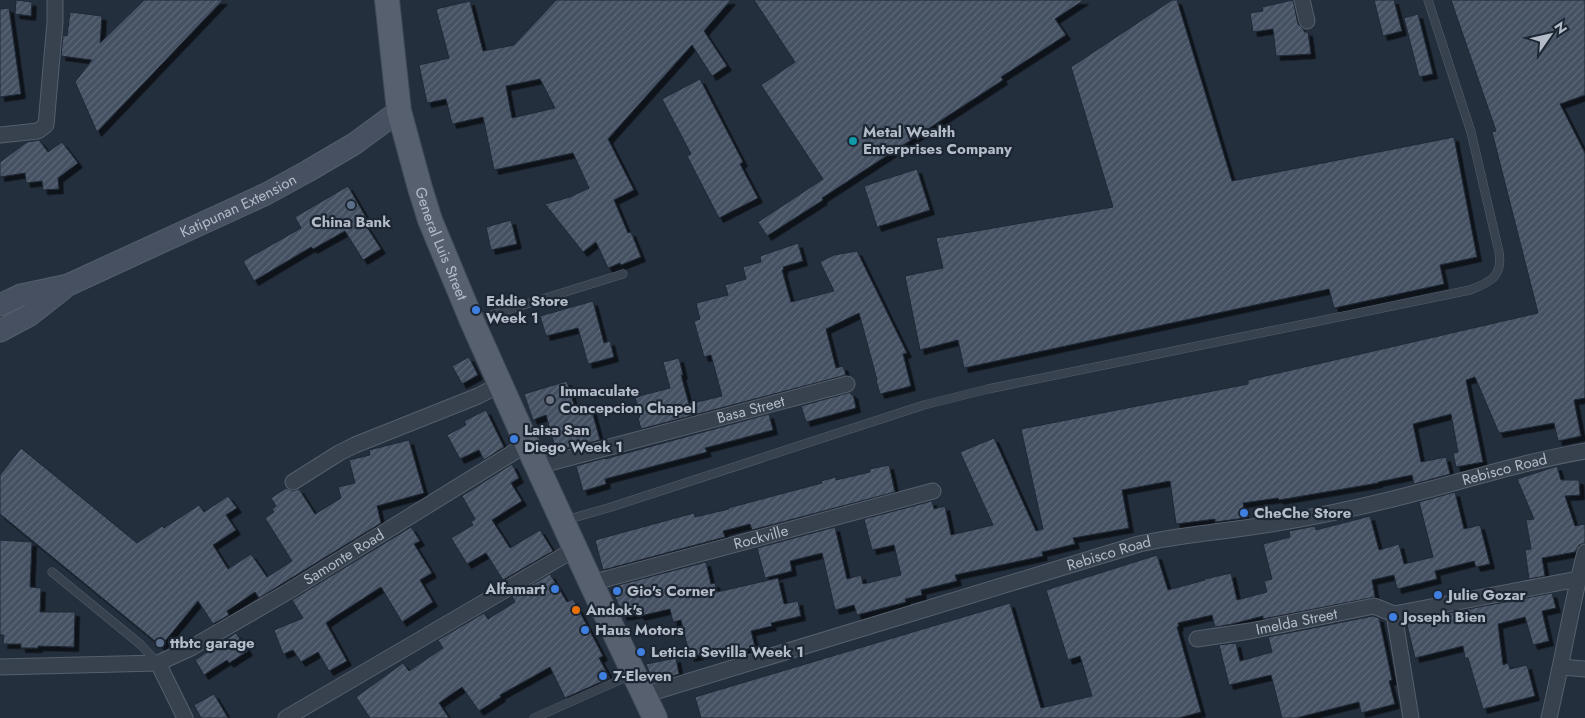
<svg xmlns="http://www.w3.org/2000/svg" width="1585" height="718" viewBox="0 0 1585 718" font-family="Jost,sans-serif">
<style>
.building{fill:url(#building-hatch);stroke:#1f2835;fill-rule:evenodd;filter:url(#shadow)}
.lines{fill:none;stroke-linecap:round;stroke-linejoin:round}
.lane-casing{stroke:#565f6c;stroke-width:9}
.street-casing{stroke:#565f6c;stroke-width:17}
.secondary-casing{stroke:#565f6c;stroke-width:23}
.primary-casing{stroke:#414a57;stroke-width:26}
.lane{stroke:#38414e;stroke-width:8}
.street{stroke:#38414e;stroke-width:15}
.secondary{stroke:#465061;stroke-width:21}
.primary{stroke:#56606e;stroke-width:24}
.culture-dot{fill:#0f9aa8;stroke:#1d2633;stroke-width:2}
.service-dot{fill:#5c6f8a;stroke:#1d2633;stroke-width:2}
.shop-dot{fill:#3f7fe0;stroke:#1d2633;stroke-width:2}
.worship-dot{fill:#6b7280;stroke:#1d2633;stroke-width:2}
.food-dot{fill:#e8710a;stroke:#1d2633;stroke-width:2}
.labels{text-anchor:middle;dominant-baseline:central;stroke-width:4.5;stroke-linejoin:round;paint-order:stroke}
.poi-label{font-size:15px;font-weight:bold;fill:#b4bcc9;stroke:#1d2633;text-anchor:start}
.street-label{font-size:15px;fill:#b4bcc9;stroke:#1d2633}
</style>
<defs>
<pattern id="building-hatch" width="6" height="6" patternUnits="userSpaceOnUse" patternTransform="scale(1.25)"><rect width="6" height="6" fill="#455162"/><path d="M-1 1l2-2M0 6l6-6M5 7l2-2" fill="none" stroke="#5d6877"/></pattern>
<filter id="shadow"><feDropShadow dx="4.5" dy="4.5" stdDeviation="0" flood-color="#0009"/></filter>
</defs>
<rect width="100%" height="100%" fill="#242f3e"/>
<path class="building" d="M16 0 32 2 31 16 15 14Z
M144 0H223L97 132 75 82 92 60 61 56 63 35 67 36 70 12 102 16 100 43Z
M556 0H731L704 31 727 66 712 76 692 45 608 139 634 190 614 200 628 233 631 232 641 257 621 265 620 263 608 268 596 242 583 252 545 204 570 197 589 188 573 153 494 170 483 117 452 124 446 99 427 103 419 65 449 58 436 9 470 1 483 51 514 45ZM540 79 555 108 512 118 506 86Z
M754 0H1084L1055 19 1066 35 1001 77 1003 80 822 198 823 200 767 236 758 222 823 179 761 85 795 62Z
M1172 0H1177L1232 181 1454 137 1477 257 1440 265 1444 284 1334 308 1329 289 964 368 958 340 920 350 905 276 943 268 936 238 1113 207 1071 67Z
M1293 0 1298 24 1304 30V32H1308L1311 54 1276 56 1273 29 1253 32 1250 13 1263 11 1262 7Z
M1374 0H1394L1402 31 1383 36Z
M1451 0H1585V95L1560 104 1585 153V398L1574 400 1581 436 1558 441 1554 423 1499 433 1475 377 1466 380 1483 462 1456 467 1453 453 1458 452 1451 414 1413 424 1421 462 1446 457 1450 474 1414 484 1412 475 1378 482V483L1279 500 1278 498 1243 503 1245 518 1215 522V519L1176 524 1170 481 1122 490 1129 528 1073 538 1075 544 1042 552 1043 556 955 575 957 581 921 590 922 595 905 599 906 602 857 615 854 605 835 610 822 553 790 561 792 571 765 578 757 548 835 527 847 579 861 575 863 584 901 575 894 545 872 550 864 519 932 501 934 509 945 506 951 535 993 525 960 452 994 438 1036 531 1043 529 1021 429 1248 384V380L1538 313 1492 132 1496 131Z
M9 8 21 94 0 97V9Z
M1418 14 1433 74 1419 77 1404 18Z
M700 79 743 162 740 164 758 198 719 218 687 156 691 154 662 99Z
M39 140 48 152 62 142 78 163 58 178 59 189 43 190 42 181 26 183 25 173 0 177V162L27 142Z
M917 169 930 210 877 227 864 186Z
M348 186 367 219 363 221 381 249 363 260 345 231 313 249 311 247 254 281 243 261 301 228 295 217Z
M511 220 517 244 491 250 486 227Z
M798 243 803 261 783 267 784 269 782 270 791 302 834 291 820 262 834 255 857 251 907 353 903 354 911 386 880 394 876 380H877L859 313 826 329 836 368 843 366 846 375 641 429 638 418 640 417 635 397 670 388 663 362 679 358 683 375H681L689 404 722 396 711 355 704 357 694 321 700 319 696 303 728 295 725 285 746 279 743 267 761 262 760 256Z
M593 301 604 343 610 341 614 357 588 364 578 328 546 336 540 316Z
M469 357 478 375 462 384 452 366Z
M567 381 575 408 590 404 600 440 556 451 546 415 533 420 524 394Z
M851 392V395L853 394 856 408 806 422 801 406Z
M486 410 504 447 484 460 479 450 460 459 447 435 466 425 464 421Z
M769 414 773 430 705 448 707 452 605 479 606 484 583 491 576 466 605 458V459Z
M409 440 424 493 377 506 381 523 259 598 255 592 227 611 229 615 213 624 198 601 161 646 0 514V475L21 448 137 543 162 526 164 528 199 505 204 512 228 496 237 508 226 515 236 530 213 545 228 569 251 554 267 577 292 561 265 518 274 512 272 509 276 506 271 498 286 488 293 491 299 489 315 514 341 498 338 487 355 483 349 460 370 455 369 450Z
M512 464 519 478 511 483 522 501 492 520 510 548 540 530 553 551 503 580 486 553 467 564 451 538 473 525 471 522 475 519 462 496Z
M889 465 895 492 752 530 750 524 723 531 725 537 603 570 595 540 694 513 695 517 729 509 728 508 822 483 821 481 836 477V480L870 472V469Z
M1557 466 1561 480H1579L1580 495 1565 496 1575 526 1585 524V543L1579 545 1575 552 1542 558 1545 576 1529 579 1525 550 1531 549 1526 520 1534 519 1517 479Z
M1455 492 1464 529 1480 525 1490 564 1476 567 1474 561 1435 571 1437 579 1397 589 1394 575 1372 580 1375 597 1263 619V616L1232 624 1215 627 1212 615 1178 623 1179 626 1177 627 1201 712 1179 718H701L695 697 1010 603 1041 708 1092 696 1080 656 1068 660 1046 590 1157 555 1168 590 1205 580V579L1231 573 1237 600 1267 592 1264 581 1272 579 1263 544 1290 537 1289 531 1315 526 1316 530 1370 516 1379 550 1399 544 1404 564 1433 557 1419 502Z
M411 527 420 541 414 544 432 573 420 580 433 602 402 622 381 587 336 616 326 623 347 661 329 671 318 652 301 662 293 650 283 654 274 630 303 618 292 600Z
M0 540 32 542 30 587 41 588 40 612H75L74 647 38 646V648H21V644H3L4 635H0Z
M706 562 711 584 715 583 717 592 778 578 784 604 798 601 801 616 771 623 772 626 751 631 755 647 736 652 735 647 690 657 681 620 673 622 670 609 640 616 639 613 623 616 611 587Z
M550 574 567 602 573 599 603 656 599 658 610 678 565 698 550 667 500 695 501 697 479 711 462 687 439 703 449 718H370L356 697 403 663 409 671 443 648 438 640 484 613 488 619 515 602 512 596Z
M1552 593 1556 608 1542 611 1549 641 1533 645 1525 617 1498 624 1503 665 1508 663 1510 669 1527 665 1535 696 1483 709 1468 658H1465L1463 646 1415 658 1406 621Z
M1373 616 1379 618 1392 680 1389 681 1395 704 1361 713 1359 702 1296 718H1282L1271 675 1229 685 1219 645 1236 643 1240 661 1272 652 1268 637Z
M236 633 248 651 229 663 227 660 204 675 195 660Z
M676 658 679 674 653 682 646 664Z
M214 694 228 718H201L194 705Z"/>
<g class="lines">
<g class="lane-casing">
<path id="lane" d="M475 320 623 274
M566 520 608 508 924 405 988 389 1470 290C1491 282 1503 276 1499 252L1471 132 1428 0
M52 572 140 644 156 661
M534 718 633 674"/>
</g>
<g class="street-casing">
<g id="street">
<path d="M1302 0 1307 21"/>
<path d="M0 135 38 131 46 125 55 22V0"/>
<path id="s1" d="M538 466 847 384"/>
<path d="M293 482 339 453 355 445 478 396 501 384"/>
<path id="s2" d="M591 583 933 491"/>
<path d="M1394 614 1411 718"/>
<path id="s3" d="M1197 639 1250 631 1374 606 1394 614 1578 579"/>
<path d="M158 663 185 718"/>
<path id="s4" d="M0 667 158 663 191 648 289 591 527 444"/>
<path d="M1561 667 1585 669"/>
<path id="s5" d="M644 695 1139 544C1169 537 1199 534 1229 530 1269 525 1310 518 1349 509 1428 493 1505 465 1585 451"/>
<path d="M286 718 575 549"/>
<path d="M1549 718C1562 663 1571 607 1585 552"/>
</g>
</g>
<g class="secondary-casing">
<g id="secondary">
<path id="s6" d="M0 305 21 295 68 285 266 194 308 171 354 144 399 111"/>
<path d="M0 331 30 315 63 289"/>
</g>
</g>
<g class="primary-casing">
<g id="primary">
<path id="s7" d="M387 0 399 111 420 188 430 220 472 321 527 444 591 583 655 718"/>
</g>
</g>
<use href="#lane" class="lane"/>
<use href="#street" class="street"/>
<use href="#secondary" class="secondary"/>
<use href="#primary" class="primary"/>
</g>
<circle class="culture-dot" cx="853" cy="141" r="5"/>
<g class="service-dot">
<circle cx="351" cy="205" r="5"/>
<circle cx="160" cy="643" r="5"/>
</g>
<g class="shop-dot">
<circle cx="476" cy="310" r="5"/>
<circle cx="514" cy="439" r="5"/>
<circle cx="1244" cy="513" r="5"/>
<circle cx="555" cy="589" r="5"/>
<circle cx="617" cy="591" r="5"/>
<circle cx="1438" cy="595" r="5"/>
<circle cx="1393" cy="617" r="5"/>
<circle cx="585" cy="630" r="5"/>
<circle cx="641" cy="652" r="5"/>
<circle cx="603" cy="676" r="5"/>
</g>
<circle class="worship-dot" cx="550" cy="400" r="5"/>
<circle class="food-dot" cx="576" cy="610" r="5"/>
<g class="labels">
<g class="poi-label">
<text x="863" y="132">Metal Wealth<tspan x="863" dy="17">Enterprises Company</tspan></text>
<text x="351" y="222" text-anchor="middle">China Bank</text>
<text x="486" y="301">Eddie Store<tspan x="486" dy="17">Week 1</tspan></text>
<text x="560" y="391">Immaculate<tspan x="560" dy="17">Concepcion Chapel</tspan></text>
<text x="524" y="430">Laisa San<tspan x="524" dy="17">Diego Week 1</tspan></text>
<text x="1254" y="513">CheChe Store</text>
<text x="545" y="589" text-anchor="end">Alfamart</text>
<text x="627" y="591">Gio's Corner</text>
<text x="1448" y="595">Julie Gozar</text>
<text x="586" y="610">Andok's</text>
<text x="1403" y="617">Joseph Bien</text>
<text x="595" y="630">Haus Motors</text>
<text x="170" y="643">ttbtc garage</text>
<text x="651" y="652">Leticia Sevilla Week 1</text>
<text x="613" y="676">7-Eleven</text>
</g>
<g class="street-label">
<text stroke="none"><textPath href="#s6" startOffset="259">Katipunan Extension</textPath></text>
<text stroke="none"><textPath href="#s7" startOffset="251">General Luis Street</textPath></text>
<text stroke="none"><textPath href="#s1" startOffset="220">Basa Street</textPath></text>
<text stroke="none"><textPath href="#s5" startOffset="891">Rebisco Road</textPath></text>
<text stroke="none"><textPath href="#s2" startOffset="176">Rockville</textPath></text>
<text stroke="none"><textPath href="#s5" startOffset="486">Rebisco Road</textPath></text>
<text stroke="none"><textPath href="#s4" startOffset="372">Samonte Road</textPath></text>
<text stroke="none"><textPath href="#s3" startOffset="101">Imelda Street</textPath></text>
</g>
</g>
<g transform="translate(1550 35) rotate(56)" stroke="#1d2633" stroke-width="4" paint-order="stroke">
<path d="M0-4L9 19L0 12L-9 19Z" fill="#b4bcc9"/>
<text y="-8" font-size="14" font-weight="bold" text-anchor="middle" fill="#b4bcc9">N</text>
</g>
</svg>
